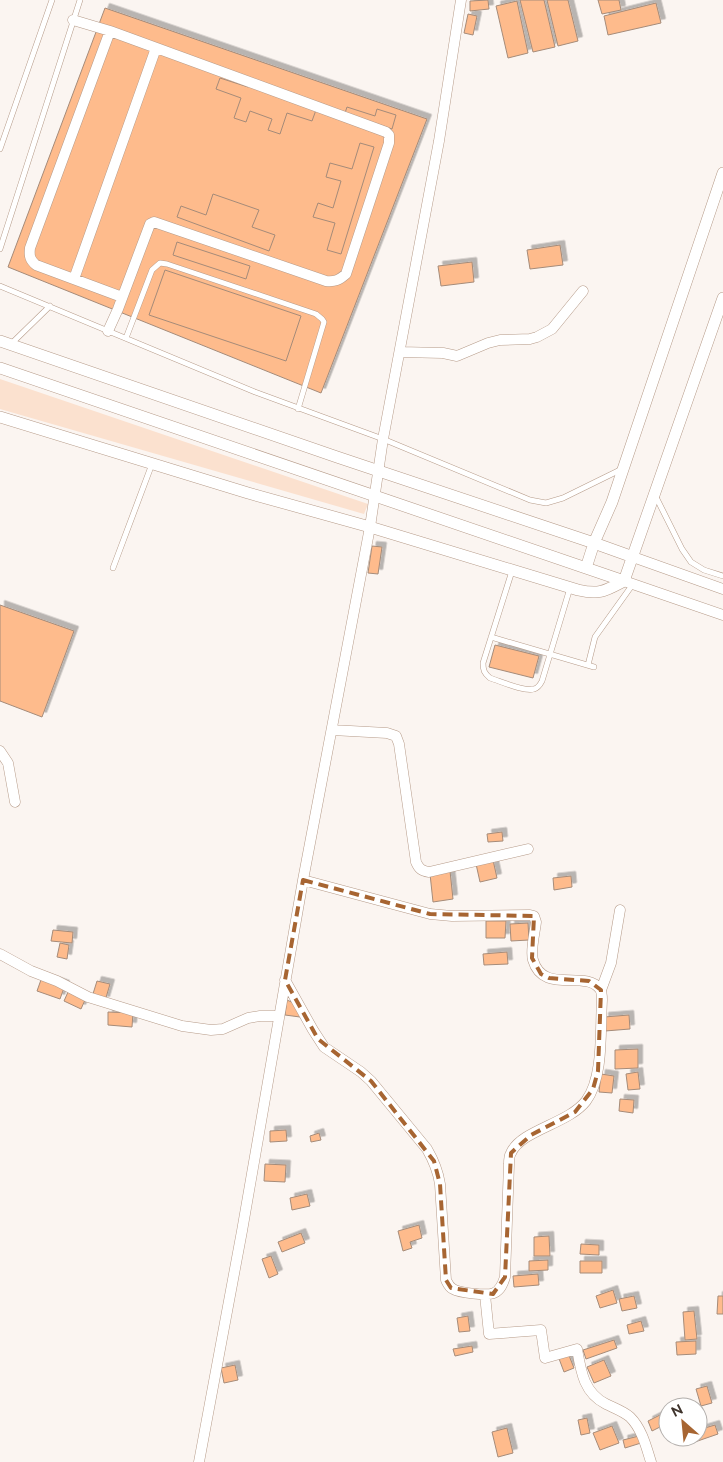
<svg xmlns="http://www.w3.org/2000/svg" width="723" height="1462" viewBox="0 0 723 1462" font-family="Raleway,sans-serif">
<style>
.green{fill:#fbe1cf}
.building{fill:#febb8c;stroke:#a58b79;filter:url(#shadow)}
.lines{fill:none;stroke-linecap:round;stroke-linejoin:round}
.service-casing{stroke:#b69b89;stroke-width:6}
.minor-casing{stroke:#b69b89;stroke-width:11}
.tertiary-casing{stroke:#b69b89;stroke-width:12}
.service{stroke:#fff;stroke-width:5}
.minor{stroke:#fff;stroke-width:10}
.tertiary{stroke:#fff;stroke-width:11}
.marked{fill:none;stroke:#a76532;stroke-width:4;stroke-dasharray:10 6;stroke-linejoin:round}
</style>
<defs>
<filter id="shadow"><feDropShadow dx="4.5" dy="-4.5" stdDeviation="0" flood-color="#0004"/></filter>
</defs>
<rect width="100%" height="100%" fill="#fbf5f1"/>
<path class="green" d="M0 379 368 504 364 514 0 409Z"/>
<path class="building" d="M488 0 489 9 470 11V1Z
M520 0H544L555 47 533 52Z
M547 0H568L578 41 558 46Z
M598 0H619L621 10 602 14Z
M517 1 528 53 508 58 496 6Z
M656 3 661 23 608 35 604 16Z
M105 8 427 119 321 393 8 267Z
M468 14 477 16 473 35 464 33Z
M220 78 248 87 249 85 316 110 312 121 287 113 280 134 268 130 272 119 250 111 246 122 234 118 241 98 216 89Z
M347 107 375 116 377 109 396 115 392 129 345 113Z
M360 143 374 147 341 254 327 250 335 223 313 217 318 203 333 208 341 181 326 177 330 163 352 169Z
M213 194 259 210 252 227 275 235 269 251 177 217 181 206 206 215Z
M177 242 250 266 246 279 173 255Z
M560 245 563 265 530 269 527 250Z
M472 262 474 282 441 286 438 266Z
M165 270 301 316 286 361 149 315Z
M372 546 382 547 378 574 368 573Z
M0 605 74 631 42 717 0 701Z
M495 645 539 656 533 678 489 667Z
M502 832 503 841 488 842 487 834Z
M493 860 497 878 480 882 476 864Z
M450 871 453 899 433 902 430 874Z
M571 876 572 887 554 890 553 878Z
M486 921H506L505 938H486Z
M528 923 529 940 511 941 510 924Z
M53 930 73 932 72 943 51 941Z
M60 943 69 945 67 959 57 957Z
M507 952 508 964 484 965 483 954Z
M42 977 65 985 60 999 37 991Z
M97 981 110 984 105 1001 92 997Z
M68 992 85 1000 81 1009 64 1001Z
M287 1000 296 1004 300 1017 285 1015Z
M108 1012 133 1013 132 1027 108 1025Z
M629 1015 630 1029 605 1031 604 1017Z
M638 1049V1068L615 1069V1050Z
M638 1072 640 1089 628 1090 626 1074Z
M601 1074 614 1076 612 1093 599 1092Z
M620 1099 634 1100 633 1113 619 1111Z
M286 1130 287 1141 270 1142V1131Z
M319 1133 321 1140 311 1142 310 1136Z
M265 1164 286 1165 285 1182 264 1181Z
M307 1194 310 1206 292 1210 290 1198Z
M419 1225 422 1238 410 1242 412 1248 403 1251 398 1231Z
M301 1233 305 1243 282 1252 278 1242Z
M549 1236 550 1256H534V1237Z
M581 1244 599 1245V1255L580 1254Z
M271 1256 278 1274 269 1278 262 1259Z
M548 1260V1270L529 1271V1261Z
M580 1261H602V1273H580Z
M538 1274 539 1285 514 1287 513 1276Z
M613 1290 617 1303 600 1308 596 1296Z
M634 1296 637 1308 622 1311 619 1299Z
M718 1296H723V1314H717Z
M694 1311 697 1339 685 1340 683 1312Z
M468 1316 470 1331 459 1332 457 1318Z
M641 1321 644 1331 629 1334 627 1325Z
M614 1340 617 1348 586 1359 583 1350Z
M696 1341V1354L677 1355 676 1342Z
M472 1346 473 1352 455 1356 453 1349Z
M568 1353 574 1368 564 1372 558 1356Z
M604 1360 611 1376 594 1383 587 1367Z
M235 1365 238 1380 224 1383 221 1368Z
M707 1386 712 1403 701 1406 696 1389Z
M664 1413 668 1423 652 1431 648 1421Z
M587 1418 590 1433 581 1435 578 1420Z
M715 1425 718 1434 689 1444 687 1437H698V1430Z
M612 1426 619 1443 600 1450 593 1433Z
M507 1428 513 1453 498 1457 492 1432Z
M639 1436 641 1443 625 1448 623 1440Z"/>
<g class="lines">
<g class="service-casing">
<path id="service" d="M0 149 52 0
M0 249 80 0
M0 286 255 392 383 439 530 500 546 503 563 498 620 470
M126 338 152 270 160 263 167 264 316 314 322 319 324 322 298 409
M11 344 50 306
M655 495 682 549 691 562 704 570 723 576
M113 568 152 464
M512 571 483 663C483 670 484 673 490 678 500 681 524 692 534 689 538 688 540 685 542 681L570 588
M491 637 594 667
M588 665 595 637 633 584"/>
</g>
<g class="minor-casing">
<path id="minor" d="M73 20 110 31 386 132 389 135V143L346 274C339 280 335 282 326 281L154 222 150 224 118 309 108 331
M110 31 30 248C29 256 30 260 36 265L122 297
M74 279 156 48
M400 352 443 353 457 356 488 343 500 340 530 339 537 337 552 329 583 291
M633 557 723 589
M624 581 723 615
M332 730 387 733 396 736 399 744 416 862C419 869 422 871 429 872L528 849
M0 751 8 763 15 802
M0 954 31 971 57 981 88 997 182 1026 211 1030 223 1029 248 1018 260 1016H279
M285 980 313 1030 324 1047 361 1072 371 1081 427 1149C434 1161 438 1171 440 1184L446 1280C448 1284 449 1287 453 1289 460 1293 487 1296 494 1293 501 1290 503 1283 505 1277L509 1164C509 1161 509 1156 511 1153 521 1130 568 1124 586 1101 604 1077 600 1030 602 1000 602 997 602 992 600 989 585 969 543 995 533 960 530 951 535 932 536 922L534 916 530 915 452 916 430 914 303 880
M601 990 611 963 620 910
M485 1295 489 1334 541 1330 545 1358 577 1349C581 1372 584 1393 606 1404 614 1408 623 1411 630 1417 642 1429 646 1446 651 1462
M199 1462 242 1231 303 880 370 527 383 439 439 141 461 0"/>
</g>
<g class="tertiary-casing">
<path id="tertiary" d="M0 341 337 457 594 543 612 502 723 173
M0 368 624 581 723 298
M0 417 248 493 370 527 578 590C600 595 605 591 624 581
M586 568 594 543 633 557"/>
</g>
<use href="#service" class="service"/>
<use href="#minor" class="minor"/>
<use href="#tertiary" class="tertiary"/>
</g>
<path class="marked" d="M303 880 430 914 534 916 532 958 541 974 549 978 589 981 601 990 598 1071 593 1089 575 1112 531 1135 511 1153 505 1277 493 1294 451 1288 446 1280 440 1184 434 1161 371 1081 318 1039 285 980Z"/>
<g transform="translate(683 1422) rotate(333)"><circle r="24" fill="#ffffff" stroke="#b2aeab"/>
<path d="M0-4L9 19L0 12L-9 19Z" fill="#a76532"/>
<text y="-8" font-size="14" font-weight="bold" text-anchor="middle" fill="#3f342c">N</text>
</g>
</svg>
